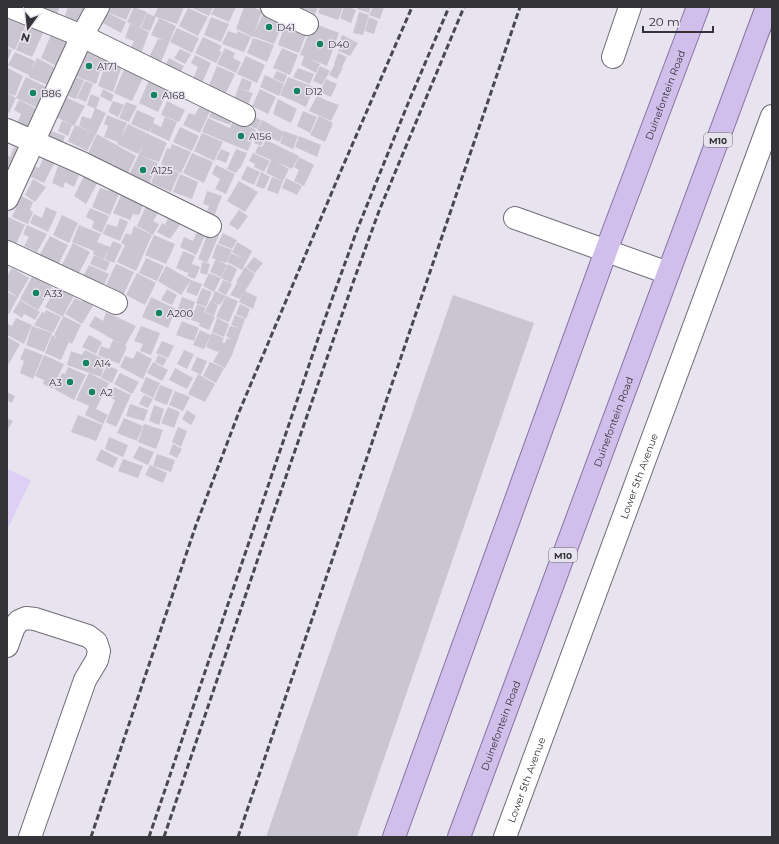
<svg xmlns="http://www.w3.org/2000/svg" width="779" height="844" viewBox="0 0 779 844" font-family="Montserrat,sans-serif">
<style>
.green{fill:#decff7}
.building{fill:#cac6d1}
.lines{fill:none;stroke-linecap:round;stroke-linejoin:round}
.minor-casing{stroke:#706c76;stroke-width:24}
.major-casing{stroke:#8672a4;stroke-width:24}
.minor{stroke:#fff;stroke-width:22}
.major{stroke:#d1bfeb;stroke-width:22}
.rail{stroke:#49484d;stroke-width:3;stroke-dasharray:6 3;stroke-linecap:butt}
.poi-dot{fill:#138360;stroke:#e8e4ef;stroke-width:1.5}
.labels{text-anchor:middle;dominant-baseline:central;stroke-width:3;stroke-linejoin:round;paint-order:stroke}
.shield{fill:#e8e4ef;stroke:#6a686e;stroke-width:1}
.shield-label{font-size:9px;font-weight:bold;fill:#343337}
.poi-label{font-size:10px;fill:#343337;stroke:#e8e4ef;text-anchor:start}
.street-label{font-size:10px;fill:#343337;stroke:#e8e4ef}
</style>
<rect width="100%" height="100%" fill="#e8e4ef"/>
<path class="green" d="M7 469 31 480 7 530Z"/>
<path class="building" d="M38 7H60L56 15Z
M68 7H90L87 18 81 15 76 25 64 19Z
M108 7H132L126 20 107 12Z
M134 7 147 12 140 28 149 32 141 54 130 50 134 41 125 38 130 24 137 27 127 22Z
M158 7H184L177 24 154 16Z
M190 7H213L209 16Z
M215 7H236L229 22 211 14Z
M244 7H252L262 11 253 37 236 29Z
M298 7H318L315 14Z
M320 7H343L338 20 318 13Z
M344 7H349L356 10 351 23 340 18Z
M358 7H371L369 13 357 9Z
M373 7H384L380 19 369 15Z
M188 8 208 17 198 36 179 26Z
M264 12 285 19 274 44 253 36Z
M359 12 369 15 363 35 353 33Z
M108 13 126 22 121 33 103 23Z
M147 13 156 17 150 31 141 28Z
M10 15 27 22 15 50 7 46V22Z
M211 17 229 24 221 42 204 35Z
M369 17 378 21 374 34 365 31Z
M159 18 176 26 160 64 148 59 158 39 163 40 151 35Z
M286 21 308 29 299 53 278 45Z
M313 23 339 33 327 66 308 58 320 64 316 73 301 65 304 56 300 55Z
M27 25 44 31 32 57 16 50Z
M177 28 199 38 192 53 170 42Z
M228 31 237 34V31L251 37 244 52 222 44Z
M51 35 69 41 58 67 41 58Z
M342 35 358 43 350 56 338 51 340 47 337 46Z
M203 37 222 46 219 51 222 52 216 63 195 53Z
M253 38 274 45 267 62 247 53Z
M7 48 12 50 7 62Z
M84 48 123 63 113 92 98 86 103 71H100L96 84 73 75Z
M225 48 235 53 233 58 241 62 236 73 217 64Z
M282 48 298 55 290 75 273 68Z
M180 49 191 54 185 64 174 58Z
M15 52 35 61 31 72 37 58 58 69 50 86 29 77V75L8 65Z
M338 53 347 57 342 67 334 64Z
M195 55 211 63 201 85 192 81 198 67 191 63Z
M246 56 265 65 257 83 237 74Z
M169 58 184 66 178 76 164 68Z
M335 64 343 68 337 79 329 75Z
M217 66 235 74 225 95 208 88Z
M320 66 330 71 322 85 313 81Z
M8 68 23 76 15 96 7 93V71Z
M298 68 314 74 310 84 293 77Z
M124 69 143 78 132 101 114 93Z
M277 71 287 75 284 83 273 78Z
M70 75 84 80 76 99 62 94Z
M265 75 284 84 279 96 260 87Z
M26 77 50 89 40 109 16 98Z
M288 77 314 87 306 107 280 95Z
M150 78 170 87 158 112 139 103Z
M242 78 252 82 249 91 240 89 253 93 248 105 234 99Z
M326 79 337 84 331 97 320 92Z
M85 81 93 84 86 102 77 98Z
M103 89 114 95 111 102 100 96Z
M260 89 276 97 268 114 252 106Z
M7 93 16 98 9 113 7 112Z
M91 94 100 98 96 109 87 105Z
M317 96 328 101 325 107 328 101 339 105 331 121 309 111Z
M65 97 85 106 74 126 56 117Z
M278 99 297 109 291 123 273 114Z
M19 100 41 111 31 131 17 124 21 114 14 110Z
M113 101 124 105 118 117 108 112Z
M167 101 185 110 179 122 161 115Z
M126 102 137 106 129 122 119 118Z
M213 105 234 113 230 125 209 117Z
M199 107 210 111 200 133 183 125 189 113 195 115Z
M95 108 106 113 96 134 79 126 82 116 91 119Z
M137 110 155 118 153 123 161 127 165 117 177 122 169 141 150 132 152 126 149 132 131 124Z
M303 111 317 117 310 133 297 126Z
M107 115 127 123 120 140 128 124 167 143 159 162 141 156 158 163 148 186 128 177 144 144 138 154 117 144 118 142 104 137 108 126 104 124Z
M251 115 261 120 257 129 247 125Z
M319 116 333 123 325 142 310 135Z
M208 118 230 128 234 118 256 130 248 151 202 132Z
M262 120 284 132 279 142 257 130Z
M62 121 72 125 68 136 58 131Z
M75 125 96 134 87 151 68 141Z
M180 127 199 136 192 151 173 142Z
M46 129 65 136 62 146 43 140Z
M284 131 298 136 293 149 280 143Z
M202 133 223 142 214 161 194 151Z
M97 134 136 156 128 173 112 166 116 158 112 165 88 153Z
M258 134 265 138 261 146 254 143Z
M299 136 321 145 317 157 295 147Z
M266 140 299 156 292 169 275 161 289 169 283 181 266 173 271 160 255 153 258 146 262 147Z
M172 144 191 152 181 173 161 164 167 148 170 149Z
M14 147 24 152 20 161 11 158 19 162 15 171 7 166V155L10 157Z
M221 149 230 153 226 163 216 159Z
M236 149 247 153 242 165 236 173 227 169Z
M192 153 213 162 204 183 183 173Z
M253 153 270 161 264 172 254 167 255 164 249 161Z
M44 156 56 160 44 183 27 175 31 165 39 168Z
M299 157 314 165 304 186 294 181 299 170 294 167Z
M162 165 179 173 171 192 151 183 156 171 160 172Z
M216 165 235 174 226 194 215 189 220 179 212 174Z
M58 166 79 175 74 187 65 182 63 188 52 183Z
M247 166 260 172 254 185 241 179Z
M261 172 270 177 264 189 256 186Z
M85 174 98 182 86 204 74 196Z
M180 174 198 182 192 199 173 192Z
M272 177 283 181 278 194 267 190Z
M286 178 302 186 297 195 282 188Z
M33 179 46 187 35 202 25 195Z
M239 181 258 192 245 212 227 201Z
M112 185 121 189 110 215 92 207 100 188 109 191Z
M207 191 222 196 213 219 205 216 209 206 203 204Z
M122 193 144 203 139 215 133 214 130 220 113 213Z
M17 194 33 202 30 210 33 212 28 224 12 217 17 206 13 204Z
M147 204 160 210 153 221 159 224 153 235 137 226Z
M46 207 57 212 48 232 30 223 34 214 42 218Z
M90 208 109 216 102 233 92 228 94 221 86 217Z
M239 210 248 216 238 230 229 224Z
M170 214 182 222 170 239 157 232 162 223 165 225Z
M62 215 78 223 69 243 53 235Z
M8 217 25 225 16 244 7 240V220Z
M120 218 128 222 120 241 103 234 107 224 117 227Z
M27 225 47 234 37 252 24 246 29 237 23 234Z
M79 225 101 234 97 242 110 247 113 241 122 245 114 263 105 259 109 249 104 259 93 254 94 251 72 242Z
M134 226 152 235 136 271 117 262 125 245 121 243 126 233 131 235Z
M209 230 219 235 207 263 198 259Z
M197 232 205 236 196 255 180 247 184 237 193 241Z
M223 233 237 240 232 249 218 243Z
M154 235 175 244 166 264 145 255Z
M50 236 68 245 58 265 39 256Z
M237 242 252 251 242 270 227 262 231 253 244 259 232 252Z
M73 243 90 252 78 275 61 267Z
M217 244 232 250 226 263 212 258Z
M183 251 195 256 192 264 200 267 195 279 192 278 193 277 192 278 187 276 190 269 188 273 176 268Z
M94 255 110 262 106 271 90 264Z
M254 257 263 263 255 273 246 267Z
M146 258 164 266 157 281 139 273Z
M216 259 227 265 221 277 210 272Z
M202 262 210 264 207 275 200 273Z
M116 264 134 272 124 294 106 285Z
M228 264 237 269 231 283 221 278Z
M89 265 109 274 104 285 83 276Z
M166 266 191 280 181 295 158 281Z
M245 267 255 274 252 280 244 276 252 280 240 299 230 295 237 283 242 285 236 282Z
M12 268 29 278 18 297 7 290V276Z
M137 273 156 283 145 305 126 295Z
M209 273 221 278 214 292 203 286Z
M33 275 52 287 38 310 20 299Z
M191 280 202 284 197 296 186 292Z
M223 280 232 284 226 295 218 291Z
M59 283 76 292 63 316 81 325 72 344 69 342 61 360 45 353 52 335 58 338 54 335 63 317 45 307Z
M202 288 212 292 206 307 196 303Z
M167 289 177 295 172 305 161 300Z
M215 291 226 296 220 305 212 302 218 305 214 316 205 312 210 301H211Z
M245 291 257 297 253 309 239 302Z
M7 292 18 297 9 314 7 313Z
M86 295 96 301 82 324 65 314 75 298 82 302Z
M453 295 534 323 357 837H266Z
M226 296 238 301 229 322 216 317Z
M151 297 176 309 168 328 142 317Z
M182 297 195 302 189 320 176 314Z
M20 300 40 312 35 320 24 314 22 318 13 312Z
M197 304 206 308 204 312 215 317 209 330 199 326 200 323 191 320Z
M240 304 250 309 246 319 236 314Z
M46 310 61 317 53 333 34 325 42 312 45 313Z
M106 312 136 326 125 346 127 347 119 364 98 355 101 346 109 349 113 340 121 344 89 326 95 316 103 321Z
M235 315 245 319 232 355 225 352 232 355 225 368 213 362 220 350 218 352 206 347 212 333 224 338 222 342 225 343 227 338 232 339 226 336 230 326 240 328 231 325Z
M16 318 32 325 24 344 7 335 8 324 12 326Z
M217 318 229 324 224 337 212 332Z
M182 321 199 328 194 341 176 335Z
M32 326 52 333 44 352 26 345Z
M141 326 160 333 151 355 140 351 143 344 134 341Z
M200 330 211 335 204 349 193 345Z
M89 335 102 342 96 354 82 347Z
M7 337 20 344 7 367Z
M162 341 174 346 168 358 156 353Z
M25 348 43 355 33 379 20 373 24 361 20 359Z
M85 350 106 360 101 377 67 365 71 351 82 355Z
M184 350 194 354 187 369 177 364Z
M137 351 152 359 143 379 120 367 125 356 133 359Z
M44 355 64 364 52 389 43 384 44 380 35 376Z
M158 355 167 359 163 366 155 362Z
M197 357 207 361 201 375 191 370Z
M153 362 168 370 162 381 147 373Z
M210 362 224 368 216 383 203 376Z
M107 365 118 370 112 383 101 378Z
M68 367 86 375 74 400 54 389 62 373 65 374Z
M175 368 193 378 187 389 169 380Z
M89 373 109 383 96 409 108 415 103 424 85 415 89 406 76 400Z
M120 373 139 382 132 394 114 384Z
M198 374 215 384 205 402 188 394Z
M146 377 160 383 153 398 140 391Z
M160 385 173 390 167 405 154 400Z
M114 387 131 395 116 427 106 422 115 400 109 397Z
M175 391 190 397 183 411 169 405Z
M7 392 15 396 12 403 7 401Z
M144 395 153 399 148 408 139 404Z
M130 404 148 410 144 421 126 416Z
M154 405 164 409 159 425 149 421Z
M168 407 180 412 174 428 161 423Z
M187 410 196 416 191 425 182 419Z
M78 415 103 425 96 441 71 432Z
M7 418 13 421 7 431Z
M124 418 143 426 137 441 117 433Z
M144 424 163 430 156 449 138 442Z
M178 427 187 431 181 447 172 442Z
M109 437 128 445 123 457 105 449Z
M173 444 182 449 177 458 169 454Z
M139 446 154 452 148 465 133 458Z
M101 449 118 458 113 468 96 460Z
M157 454 175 460 171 472 153 466Z
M123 459 143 466 138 478 118 471Z
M150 465 167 473 163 483 145 475Z"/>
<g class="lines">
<g class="minor-casing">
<g id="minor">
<path d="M11 7 82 36 244 115"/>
<path d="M272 7 307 24"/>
<path d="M613 57 630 7"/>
<path d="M7 130 82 163 210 226"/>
<path d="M7 199 82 36 98 7"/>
<path d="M515 218 668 273"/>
<path d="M7 252 116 303"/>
<path d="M7 646 14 627 19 621 26 618 35 619 88 636 96 642 99 651 97 660 85 680 30 837"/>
<path id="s1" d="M505 837 772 116"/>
</g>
</g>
<g class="major-casing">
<g id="major">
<path id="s2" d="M394 837 606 251 698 7"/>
<path id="s3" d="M459 837 767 7"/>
</g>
</g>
<use href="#minor" class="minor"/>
<use href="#major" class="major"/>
<path class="rail" d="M91 837 196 525 239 412 340 173 412 7
M149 837 323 324 357 230 409 101 449 7
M164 837 272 517 355 277 379 211 464 7
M238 837 520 7"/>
</g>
<g class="poi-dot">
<circle cx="269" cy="27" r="4"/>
<circle cx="320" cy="44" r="4"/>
<circle cx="89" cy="66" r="4"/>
<circle cx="297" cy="91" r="4"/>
<circle cx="33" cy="93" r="4"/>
<circle cx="154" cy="95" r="4"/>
<circle cx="241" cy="136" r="4"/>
<circle cx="143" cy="170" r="4"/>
<circle cx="36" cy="293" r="4"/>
<circle cx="159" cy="313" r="4"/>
<circle cx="86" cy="363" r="4"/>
<circle cx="70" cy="382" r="4"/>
<circle cx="92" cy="392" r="4"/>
</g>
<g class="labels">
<g class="shield">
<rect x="704" y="133" width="28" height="14" rx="3"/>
<rect x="549" y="548" width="28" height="14" rx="3"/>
</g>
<g class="shield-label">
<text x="718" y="140">M10</text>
<text x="563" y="555">M10</text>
</g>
<g class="poi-label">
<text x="277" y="27">D41</text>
<text x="328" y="44">D40</text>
<text x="97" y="66">A171</text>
<text x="305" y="91">D12</text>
<text x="41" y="93">B86</text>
<text x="162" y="95">A168</text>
<text x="249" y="136">A156</text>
<text x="151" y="170">A125</text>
<text x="44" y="293">A33</text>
<text x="167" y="313">A200</text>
<text x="94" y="363">A14</text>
<text x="62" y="382" text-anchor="end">A3</text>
<text x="100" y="392">A2</text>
</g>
<g class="street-label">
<text stroke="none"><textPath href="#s2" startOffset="790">Duinefontein Road</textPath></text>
<text stroke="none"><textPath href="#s3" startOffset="443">Duinefontein Road</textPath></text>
<text stroke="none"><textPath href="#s1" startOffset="385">Lower 5th Avenue</textPath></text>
<text stroke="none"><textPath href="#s3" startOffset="119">Duinefontein Road</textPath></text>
<text stroke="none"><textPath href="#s1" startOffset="61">Lower 5th Avenue</textPath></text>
</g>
</g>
<rect width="779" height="844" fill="none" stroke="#343337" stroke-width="16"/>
<g transform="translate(28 28) rotate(195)" stroke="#e8e4ef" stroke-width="3" paint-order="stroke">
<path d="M0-3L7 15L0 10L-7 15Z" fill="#343337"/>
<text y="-6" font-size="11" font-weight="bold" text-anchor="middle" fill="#343337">N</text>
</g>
<path d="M643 26v6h70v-6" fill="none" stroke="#343337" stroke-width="2"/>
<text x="649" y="26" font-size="12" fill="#343337" stroke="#e8e4ef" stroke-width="3" paint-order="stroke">20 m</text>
</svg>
